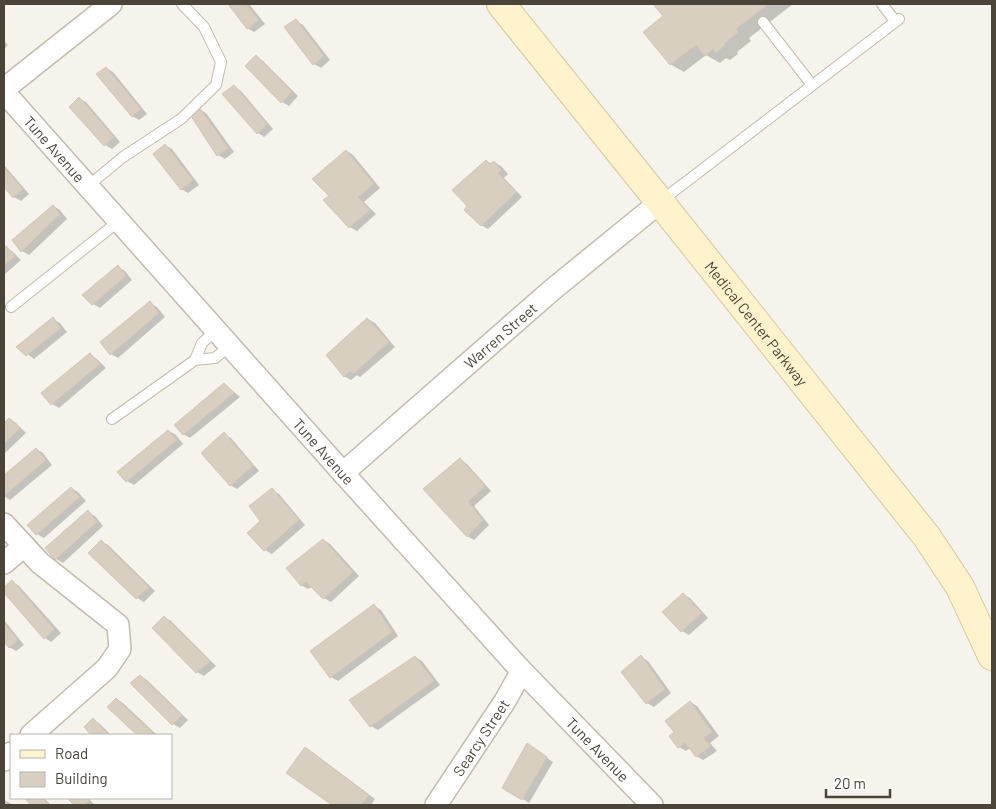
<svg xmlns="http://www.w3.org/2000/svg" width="996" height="809" viewBox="0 0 996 809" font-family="Barlow,sans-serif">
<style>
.shadow{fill:#0003}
.building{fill:#d8cfc1;stroke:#d3c7b4}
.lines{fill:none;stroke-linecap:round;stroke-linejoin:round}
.service-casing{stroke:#c2bbae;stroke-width:12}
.minor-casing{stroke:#c2bbae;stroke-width:24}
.secondary-casing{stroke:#d6c79b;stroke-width:30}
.service{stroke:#fff;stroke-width:10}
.minor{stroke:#fff;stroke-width:21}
.secondary{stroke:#fff3cd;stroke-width:28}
.labels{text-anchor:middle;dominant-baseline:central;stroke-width:5;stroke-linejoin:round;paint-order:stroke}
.street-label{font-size:15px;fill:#4b4439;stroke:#fff}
</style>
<rect width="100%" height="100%" fill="#f6f3ec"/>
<path class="shadow" d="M230 4H249L265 24 254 32 247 28Z
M655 4H793L749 38 751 41 737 52 738 54 730 60 726 58 720 63 706 55 684 72 670 64 665 17Z
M296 21 303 25 330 60 321 68 314 64Z
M4 41 8 45 4 49Z
M256 57 263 61 298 96 289 106 282 102Z
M106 68 113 72 147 114 139 120 132 116Z
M234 87 241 91 273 129 264 137 258 133Z
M80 99 86 102 120 142 112 149 105 145 71 107Z
M199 109 206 113 234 152 225 159 218 155Z
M165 145 172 149 199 185 188 193 181 189Z
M347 151 353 155 380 188 364 202 376 214 357 231 350 227 331 196Z
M486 161 492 164 494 162 501 166 508 174 504 178 522 197 488 229 481 225Z
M4 165 29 194 21 201 14 197 4 185Z
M53 206 60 210 67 219 29 255 22 251 14 240Z
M7 248 13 252 21 260 4 275V250Z
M118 267 125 271 132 280 100 308 93 304Z
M150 303 157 307 165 317 118 358 111 354Z
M53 319 60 323 67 332 34 359 18 347Z
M368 319 375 323 395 347 360 377 357 375 351 380 344 376Z
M90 355 97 359 106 368 59 408 52 404Z
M225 384 240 397 190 438 183 434Z
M10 419 16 423 26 433 4 454V425Z
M169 431 176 435 183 444 134 485 127 481Z
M224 434 231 438 259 471 237 489 230 485Z
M36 449 43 453 52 465 10 500 4 496V476Z
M460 460 467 464 491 491 474 506 489 525 474 540 467 536Z
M71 488 78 492 86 501 44 538 37 534Z
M272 490 279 494 305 525 272 554 265 550 249 534 262 522Z
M88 512 95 516 103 526 63 563 56 559Z
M324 540 330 544 359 576 331 602 324 598 312 587 308 589 301 585Z
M101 541 108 545 155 591 144 602 137 598Z
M12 582 19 586 61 633 51 642 45 638 4 591V588Z
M683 594 690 598 708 618 689 635 682 631 664 612Z
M374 606 381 610 398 636 338 681 331 677Z
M164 617 171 621 216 666 204 676 197 672Z
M4 620 24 645 16 651 9 647 4 640Z
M415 657 422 661 440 685 378 730 371 726 351 700Z
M641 657 648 661 671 693 654 707 647 703Z
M140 676 147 680 188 720 180 728 173 724Z
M116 699 123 703 157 735H139L109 707Z
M690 702 697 706 719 736 710 743 717 751 703 760 696 756 690 748 686 751 679 747 675 733Z
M93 720 100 724 111 735H93L86 727Z
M534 749 553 762 529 803 503 787Z
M312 752 375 799 371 805H334L288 772Z
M26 798H44L51 805H33Z
M69 798H88L95 805H75Z
M4 800 10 803 12 805H4Z"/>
<path class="building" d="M228 4H246L259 20 247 29Z
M653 4H769L736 29 738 32 724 44 725 45 716 53 713 49 705 56 696 45 670 65 643 32 663 16Z
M296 19 324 56 313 65 284 27Z
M256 55 292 92 281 103 245 66Z
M106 67 141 109 132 117 96 74Z
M234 85 267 124 257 134 222 94Z
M79 97 114 137 104 146 69 107Z
M199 107 228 148 217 156 189 113Z
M165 144 193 180 181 190 153 154Z
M346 150 374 184 358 197 370 210 349 228 323 200 329 196 312 179Z
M486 160 490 164 494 161 502 170 498 173 516 192 481 226 464 210 467 206 452 190Z
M4 167 23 189 13 198 4 187Z
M53 205 60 214 21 252 12 240Z
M6 246 15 256 4 266V248Z
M118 265 126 276 92 305 82 295Z
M150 301 159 313 110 355 100 342Z
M53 317 61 328 26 356 16 347Z
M367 318 389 342 353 374 350 371 344 377 326 355Z
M90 353 100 364 51 405 41 393Z
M224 383 234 393 183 435 174 425Z
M9 418 20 428 4 444V423Z
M168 430 177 440 126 482 117 472Z
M224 432 253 466 230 486 201 453Z
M36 448 46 460 4 496V475Z
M460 458 485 486 468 502 483 520 467 537 423 489Z
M71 487 80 497 36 535 27 525Z
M272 488 299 520 264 551 247 533 260 521 249 506Z
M88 510 97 522 55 560 45 548Z
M323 539 353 572 323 599 306 582 301 586 286 568Z
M101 540 149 587 136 599 88 553Z
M12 580 54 629 44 639 4 593V587Z
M683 593 702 613 681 632 662 612Z
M374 604 392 632 330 678 310 651Z
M164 616 210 661 196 673 152 628Z
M4 623 18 640 9 648 4 642Z
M641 655 665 689 646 704 621 672Z
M415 656 434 681 370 727 349 700Z
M140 675 182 715 172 725 130 683Z
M116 698 155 735H137L107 707Z
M690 701 712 732 704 738 711 746 696 757 685 743 678 748 669 736 674 732 665 721Z
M93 718 109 735H91L84 727Z
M527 743 547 757 522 800 502 788Z
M305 747 369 795 361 805H332L286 773Z
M24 798H42L49 805H31Z
M67 798H86L89 801 84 805H74Z"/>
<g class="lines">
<g class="service-casing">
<path id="service" d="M882 4 895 21
M763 22 812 85
M88 186 123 157 181 119 216 85 221 62 204 27 182 4
M661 201 899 19
M11 307 119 221
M216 331 202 343 195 360 215 358 230 346
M112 419 195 360"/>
</g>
<g class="minor-casing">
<g id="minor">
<path d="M4 89 111 4"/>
<path id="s1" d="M4 92 343 473 519 668 652 805"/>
<path id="s2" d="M343 473 552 290 660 202"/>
<path d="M4 524 40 563 118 625 120 649 107 668 31 735"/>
<path d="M4 563 24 546"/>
<path d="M4 760 11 753"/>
<path id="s3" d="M436 805 505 701 519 676V668"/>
</g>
</g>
<g class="secondary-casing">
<g id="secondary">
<path id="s4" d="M501 4 660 202 927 537 960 587 992 656"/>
</g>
</g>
<use href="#service" class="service"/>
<use href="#minor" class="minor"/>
<use href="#secondary" class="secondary"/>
</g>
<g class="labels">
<g class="street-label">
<text stroke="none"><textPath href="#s1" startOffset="76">Tune Avenue</textPath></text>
<text stroke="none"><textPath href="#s4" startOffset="409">Medical Center Parkway</textPath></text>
<text stroke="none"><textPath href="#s2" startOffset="209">Warren Street</textPath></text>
<text stroke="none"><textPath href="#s1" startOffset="481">Tune Avenue</textPath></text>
<text stroke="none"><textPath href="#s3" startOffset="81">Searcy Street</textPath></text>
<text stroke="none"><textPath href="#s1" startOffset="886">Tune Avenue</textPath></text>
</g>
</g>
<rect width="996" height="809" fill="none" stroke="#4b4439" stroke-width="10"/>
<rect x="10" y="734" width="162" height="65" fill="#ffffff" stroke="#b7b4b0"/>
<rect x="20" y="750" width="25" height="8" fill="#fff3cd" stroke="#b7b4b0"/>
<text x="55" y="759" font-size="15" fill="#4b4439">Road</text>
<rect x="20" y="772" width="25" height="15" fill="#d8cfc1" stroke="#b7b4b0"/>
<text x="55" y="784" font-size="15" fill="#4b4439">Building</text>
<path d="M826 789v8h64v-8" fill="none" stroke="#4b4439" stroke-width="2.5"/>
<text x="834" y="789" font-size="15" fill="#4b4439" stroke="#ffffff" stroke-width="4" paint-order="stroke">20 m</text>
</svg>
